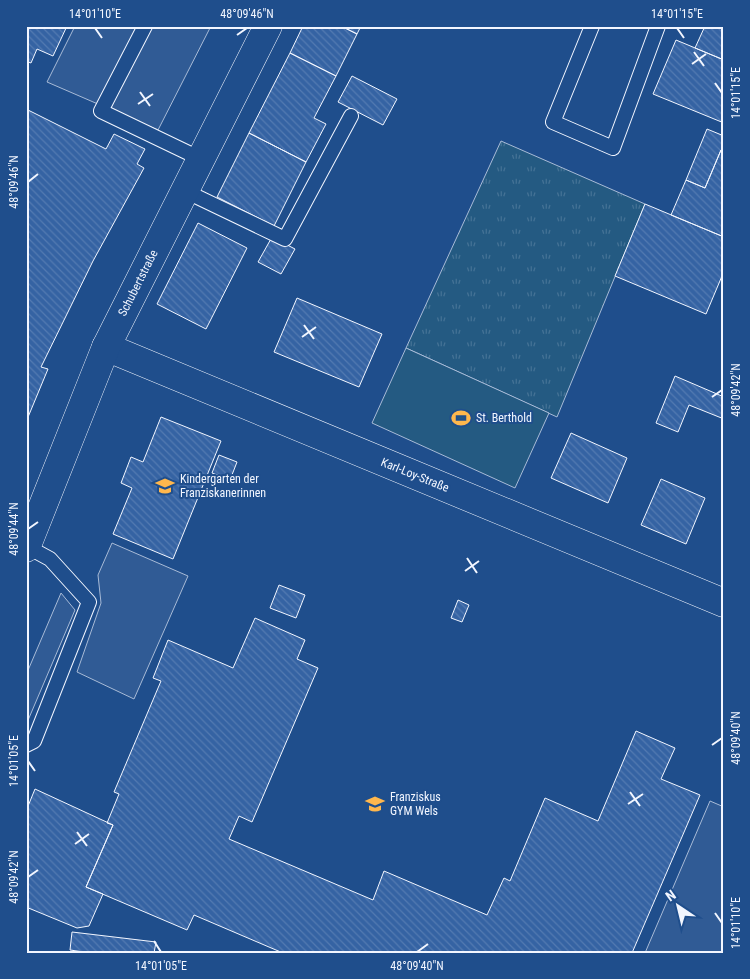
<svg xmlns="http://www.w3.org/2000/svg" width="750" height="979" viewBox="0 0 750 979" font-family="'Roboto Condensed',sans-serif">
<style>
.grass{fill:url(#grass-tufts);stroke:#a8bbd7}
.pitch{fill:#245a82;stroke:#a8bbd7}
.parking{fill:#305b95;stroke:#a8bbd7}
.building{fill:url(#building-back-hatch);stroke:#f2f6ff}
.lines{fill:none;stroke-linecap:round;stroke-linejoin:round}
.service-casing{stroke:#f2f6ff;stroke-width:16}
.minor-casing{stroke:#f2f6ff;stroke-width:29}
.tertiary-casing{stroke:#f2f6ff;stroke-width:29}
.service{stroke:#1f4e8c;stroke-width:14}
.minor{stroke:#1f4e8c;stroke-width:28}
.tertiary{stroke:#1f4e8c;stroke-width:28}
.ticks{fill:none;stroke:#f2f6ff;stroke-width:2}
.labels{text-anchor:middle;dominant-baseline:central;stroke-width:4;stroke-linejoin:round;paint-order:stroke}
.street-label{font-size:12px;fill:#f2f6ff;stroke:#1f4e8c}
.poi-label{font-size:12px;fill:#f2f6ff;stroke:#1f4e8c;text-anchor:start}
.neatline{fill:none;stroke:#f2f6ff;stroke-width:2}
.ticks-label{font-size:12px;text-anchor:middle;fill:#f2f6ff}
</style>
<defs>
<pattern id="grass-tufts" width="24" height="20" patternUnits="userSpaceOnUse" patternTransform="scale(1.25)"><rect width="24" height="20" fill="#245a82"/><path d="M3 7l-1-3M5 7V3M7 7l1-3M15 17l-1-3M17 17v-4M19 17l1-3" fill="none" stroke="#447295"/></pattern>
<pattern id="building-back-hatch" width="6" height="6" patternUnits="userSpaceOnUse" patternTransform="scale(1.25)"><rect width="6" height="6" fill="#3563a3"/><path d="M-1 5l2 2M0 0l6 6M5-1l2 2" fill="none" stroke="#537ab1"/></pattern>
</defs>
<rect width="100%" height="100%" fill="#1f4e8c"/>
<path class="grass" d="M501 141 645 204 557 417 406 348Z"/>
<path class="pitch" d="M406 348 549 413 515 488 372 423Z"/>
<path class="parking" d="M75 26H211L158 130 47 82Z
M112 543 188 576 134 699 77 672 101 603 98 575Z
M61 593 75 610 26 725V675Z
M710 801 724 807V953H645Z"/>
<path class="building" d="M26 26H67L53 56 37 49 31 63 26 61Z
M303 26H341L357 34 336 76 290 53Z
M341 26H361L357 34Z
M705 26H724V60L695 48Z
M676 40 724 60V123L653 94Z
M290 53 336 76 314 118 326 124 306 162 249 133Z
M352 76 397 99 383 125 338 102Z
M26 109 106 149 114 134 145 149 137 164 144 168 93 261 41 367 48 369 26 422Z
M707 129 724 136V151L721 150 705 188 686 180Z
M249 133 306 162 274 226 217 197Z
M721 150 724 151V237L671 215 686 180 705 188Z
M645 204 724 237V276H722L706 314 615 276Z
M198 223 247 248 206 329 157 304Z
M272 237 295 249 281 274 258 262Z
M297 298 382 334 359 387 274 352Z
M675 376 724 397V419L689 405 678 432 656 423Z
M161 417 221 441 173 559 113 534 132 488 121 483 131 457 143 462Z
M571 433 627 458 608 503 551 478Z
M219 455 237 462 230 480 212 473Z
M661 479 705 498 686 544 641 525Z
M279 585 305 595 296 618 270 608Z
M458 600 469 605 462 622 451 618Z
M255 618 305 640 297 659 318 668 252 822 239 816 229 839 373 900 384 871 487 915 504 878 510 881 545 798 598 821 636 731 675 748 661 779 700 795 632 953H283L194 915 187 930 86 887 113 825 107 823 119 794 114 792 161 681 153 678 168 640 233 668Z
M35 789 113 825 86 887 103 894 89 926 77 928 26 907V811Z
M72 932 156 942 154 953H91L70 950Z"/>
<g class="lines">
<g class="service-casing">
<path id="service" d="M145 26 101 111 201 159
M592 26 553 122 613 148 658 26
M185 191 285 239 351 116
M26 546 50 559 89 602 34 741 26 745"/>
</g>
<g class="minor-casing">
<path id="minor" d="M106 347 724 603"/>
</g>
<g class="tertiary-casing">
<path id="tertiary" d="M26 548 106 347 268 26"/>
</g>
<use href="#service" class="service"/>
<use href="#minor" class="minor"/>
<use href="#tertiary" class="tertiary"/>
</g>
<path class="ticks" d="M95 28 102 38M677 28 684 38M237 35 247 28M694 52 704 66M692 64 706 54M715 83 722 93M140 92 150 106M138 104 153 94M28 182 38 174M304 325 314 339M302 337 316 327M712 397 722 390M28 529 38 522M467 558 477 573M465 571 479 561M712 745 722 738M28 761 35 771M630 792 640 806M628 804 643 794M77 832 87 846M75 844 89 834M28 877 38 870M715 913 722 923M154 941 161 952M417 952 428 944"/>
<defs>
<g id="stadium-bare" transform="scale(1.5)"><path d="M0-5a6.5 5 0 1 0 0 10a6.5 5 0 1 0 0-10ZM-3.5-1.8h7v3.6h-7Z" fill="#ffb74d" stroke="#1f4e8c" stroke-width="2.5" paint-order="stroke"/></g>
<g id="school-bare" transform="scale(1.5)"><path d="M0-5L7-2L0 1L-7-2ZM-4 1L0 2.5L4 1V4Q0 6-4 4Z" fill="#ffb74d" stroke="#1f4e8c" stroke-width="2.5" paint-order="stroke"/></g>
</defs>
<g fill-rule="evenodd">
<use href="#stadium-bare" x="461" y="418"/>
<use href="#school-bare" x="165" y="486"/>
<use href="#school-bare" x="375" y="804"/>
</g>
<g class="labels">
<g class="street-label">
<text transform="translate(138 283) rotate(-63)">Schubertstraße</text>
<text transform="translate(415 475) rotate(22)">Karl-Loy-Straße</text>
</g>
<g class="poi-label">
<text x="476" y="418">St. Berthold</text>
<text x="180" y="479">Kindergarten der<tspan x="180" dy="14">Franziskanerinnen</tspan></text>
<text x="390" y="797">Franziskus<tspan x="390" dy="14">GYM Wels</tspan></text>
</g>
</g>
<rect width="750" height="979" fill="none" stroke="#1f4e8c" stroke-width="55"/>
<g transform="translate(678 906) rotate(325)" stroke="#1f4e8c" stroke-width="4" paint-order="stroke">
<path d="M0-4L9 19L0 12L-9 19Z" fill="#f2f6ff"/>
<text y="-8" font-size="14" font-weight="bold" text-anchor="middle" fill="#f2f6ff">N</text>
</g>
<rect x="28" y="28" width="694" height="924" class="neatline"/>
<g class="ticks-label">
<text x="95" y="18">14°01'10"E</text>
<text x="247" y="18">48°09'46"N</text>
<text x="677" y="18">14°01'15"E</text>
<text transform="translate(736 93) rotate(-90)" y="4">14°01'15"E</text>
<text transform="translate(14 182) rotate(-90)" y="4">48°09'46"N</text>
<text transform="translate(736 390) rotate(-90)" y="4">48°09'42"N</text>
<text transform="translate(14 529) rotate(-90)" y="4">48°09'44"N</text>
<text transform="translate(736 738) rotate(-90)" y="4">48°09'40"N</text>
<text transform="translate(14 761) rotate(-90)" y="4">14°01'05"E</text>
<text transform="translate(14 877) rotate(-90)" y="4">48°09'42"N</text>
<text transform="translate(736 923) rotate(-90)" y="4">14°01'10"E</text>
<text x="161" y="970">14°01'05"E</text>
<text x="417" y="970">48°09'40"N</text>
</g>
</svg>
